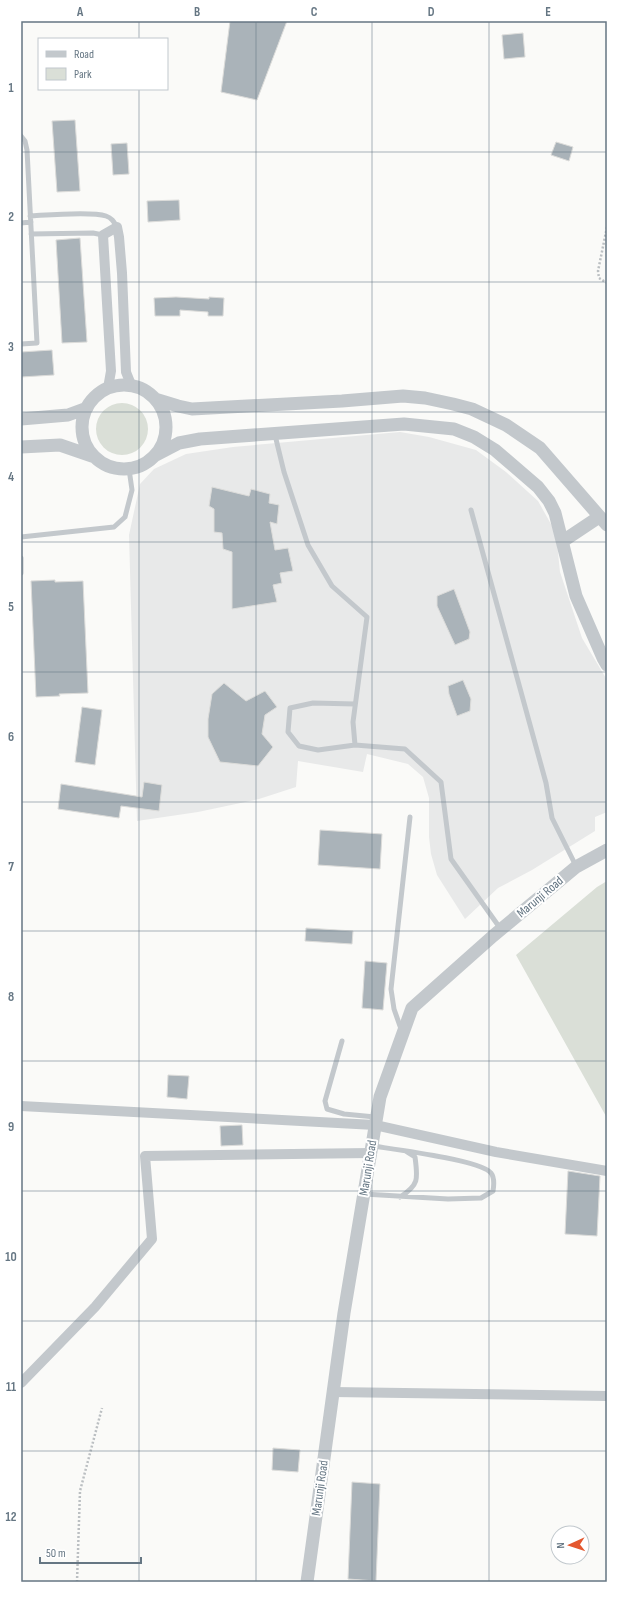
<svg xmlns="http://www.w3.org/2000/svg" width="628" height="1603" viewBox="0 0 628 1603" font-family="'Sofia Sans Condensed',sans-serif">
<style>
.built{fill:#e8e9e9}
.green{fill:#dadfd7}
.building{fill:#aab3b9;stroke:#dcdcda}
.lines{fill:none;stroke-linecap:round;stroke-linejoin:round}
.path{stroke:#bbbfc2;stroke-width:2.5;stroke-dasharray:2 2;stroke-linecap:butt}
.service{stroke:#c3c8cc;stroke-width:5}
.minor{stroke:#c3c8cc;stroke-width:10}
.tertiary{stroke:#c3c8cc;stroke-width:13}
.grid{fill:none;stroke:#657683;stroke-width:1;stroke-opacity:0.55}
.labels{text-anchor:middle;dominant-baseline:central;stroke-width:4;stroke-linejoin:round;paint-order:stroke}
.street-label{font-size:13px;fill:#657683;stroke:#fff}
.neatline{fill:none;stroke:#657683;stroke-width:1.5}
.grid-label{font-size:13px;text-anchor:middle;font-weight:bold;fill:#657683}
</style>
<rect width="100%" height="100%" fill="#fafaf8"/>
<path class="built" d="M400 432 429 437 476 450 506 472 538 501 556 533 560 572 582 638 607 680V812L595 817V831L532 870 498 888 465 919 437 875 431 854 429 837V798L423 777 408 764 367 754 363 772 298 761 296 787 259 799 198 812 137 821 129 535 140 484 154 469 186 454 233 447Z"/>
<path class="green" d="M96 429a26 26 0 1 1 52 0a26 26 0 1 1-52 0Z
M607 881V1118L516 955 597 887Z"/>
<path class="building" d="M230 21H287L257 100 221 92Z
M523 33 525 57 504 59 502 35Z
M75 120 80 191 57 192 52 121Z
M556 142 573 147 569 161 551 155Z
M127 143 129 174 113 175 111 144Z
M179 200 180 220 148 222 147 201Z
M80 238 87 342 62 343 56 240Z
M176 297 209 299V297L224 298 223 316H208V312L180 310V316H155L154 298Z
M52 350 54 375 21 377V352Z
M212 487 249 496 251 489 270 494 269 503 279 505 277 524 270 522 275 550 288 548 293 571 280 573 282 583 273 585 277 602 232 609V552L223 549 222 533 214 532V509L209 506Z
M55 580V582L83 581 88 693 59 694 60 696 36 697 31 581Z
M454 589 470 632 469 639 455 645 437 606V596Z
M463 680 471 699 470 711 457 716 449 694 448 686Z
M224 683 246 701 265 691 277 707 265 715 262 734 273 747 258 766 220 762 208 737V719L212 694Z
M82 707 102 710 95 765 75 762Z
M144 782 162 785 159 811 121 806 119 818 58 809 61 784 142 797Z
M320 830 382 834 380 869 318 865Z
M306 928 353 931 352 944 305 941Z
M365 961 387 963 383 1010 362 1008Z
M168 1075 189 1076 187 1099 167 1097Z
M242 1125 243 1145 221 1146 220 1126Z
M568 1171 600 1176 597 1236 565 1234Z
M273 1448 300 1450 298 1472 272 1470Z
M352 1482 380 1484 376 1581 348 1579Z"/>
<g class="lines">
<path class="path" d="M607 227 598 271 599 278 607 283
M77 1582 80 1491 102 1408"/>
<path class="service" d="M21 136 25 141 27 150 37 343 21 344
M30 216C48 215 91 211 106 216 112 218 114 222 117 227
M21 223 31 222
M31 234 93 233 103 235
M275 435 284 472 308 545 332 586 367 617 353 722 355 745 405 749 441 782 451 859 500 928
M471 510 546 783 552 818 576 866
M21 537 114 527 125 517 132 490 129 469
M21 558V573
M355 745 318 750 299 746 288 732 290 708 313 703 355 704
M401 1029 394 1009 391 989 410 817
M342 1041 325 1101 327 1109 344 1114 375 1117
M364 1194 448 1199 481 1198 493 1191C494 1185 495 1178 491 1173 481 1160 392 1149 373 1146
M400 1197C419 1185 418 1179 415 1157L407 1152"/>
<path class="minor" d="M108 388 111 371 103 235 117 227 119 237 122 273 126 372 132 387
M21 1106 375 1125 496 1152 607 1171
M21 1383 95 1307 152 1239 145 1156 370 1153
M333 1392 607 1396"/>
<path class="tertiary" d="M82 427a42 42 0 1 1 84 0a42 42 0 1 1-84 0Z
M155 399 178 406 192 409 342 401 403 396 425 398 453 404 472 409 506 425 540 448 607 525
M21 419 68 415 87 408
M21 447 60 445 92 456
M156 455 179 443 200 439 404 424 454 429 474 437 495 450 538 487 549 501 555 513 576 596 603 658 607 665
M563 541 599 517
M307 1582 344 1313 380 1097 412 1008 493 936 576 867 607 850"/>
</g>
<path class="grid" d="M139 21V39M256 21V1582M372 21V1582M489 21V1582M139 89V1582M21 152H607M21 282H607M21 412H607M21 542H607M21 672H607M21 802H607M21 931H607M21 1061H607M21 1191H607M21 1321H607M21 1451H607"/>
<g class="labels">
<g class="street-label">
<text transform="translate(540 897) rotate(-40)">Marunji Road</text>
<text transform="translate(368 1168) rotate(-81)">Marunji Road</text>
<text transform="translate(320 1488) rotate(-82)">Marunji Road</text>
</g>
</g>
<rect width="628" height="1603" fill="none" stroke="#ffffff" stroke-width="44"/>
<rect x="38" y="38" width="130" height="52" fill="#ffffff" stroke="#c1c8cd"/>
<rect x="46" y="51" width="20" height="6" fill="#c3c8cc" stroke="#c1c8cd"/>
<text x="74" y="58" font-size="12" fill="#657683">Road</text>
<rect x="46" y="68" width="20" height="12" fill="#dadfd7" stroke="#c1c8cd"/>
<text x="74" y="78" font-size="12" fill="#657683">Park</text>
<g transform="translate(570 1545) rotate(267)"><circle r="19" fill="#ffffff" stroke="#c1c8cd"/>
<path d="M0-3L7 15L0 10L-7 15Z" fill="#e4572e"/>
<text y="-6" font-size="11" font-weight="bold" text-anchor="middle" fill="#657683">N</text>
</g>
<path d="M40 1557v6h101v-6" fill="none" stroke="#657683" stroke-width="2"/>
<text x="46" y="1557" font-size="12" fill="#657683" stroke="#ffffff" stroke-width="3" paint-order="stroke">50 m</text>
<rect x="22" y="22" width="584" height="1559" class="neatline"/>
<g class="grid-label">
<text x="80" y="16">A</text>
<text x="197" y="16">B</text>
<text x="314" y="16">C</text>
<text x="431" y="16">D</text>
<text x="548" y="16">E</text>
<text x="11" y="92">1</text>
<text x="11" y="221">2</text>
<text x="11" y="351">3</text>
<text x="11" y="481">4</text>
<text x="11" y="611">5</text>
<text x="11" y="741">6</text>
<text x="11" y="871">7</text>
<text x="11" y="1001">8</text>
<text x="11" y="1131">9</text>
<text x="11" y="1261">10</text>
<text x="11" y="1391">11</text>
<text x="11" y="1521">12</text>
</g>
</svg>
